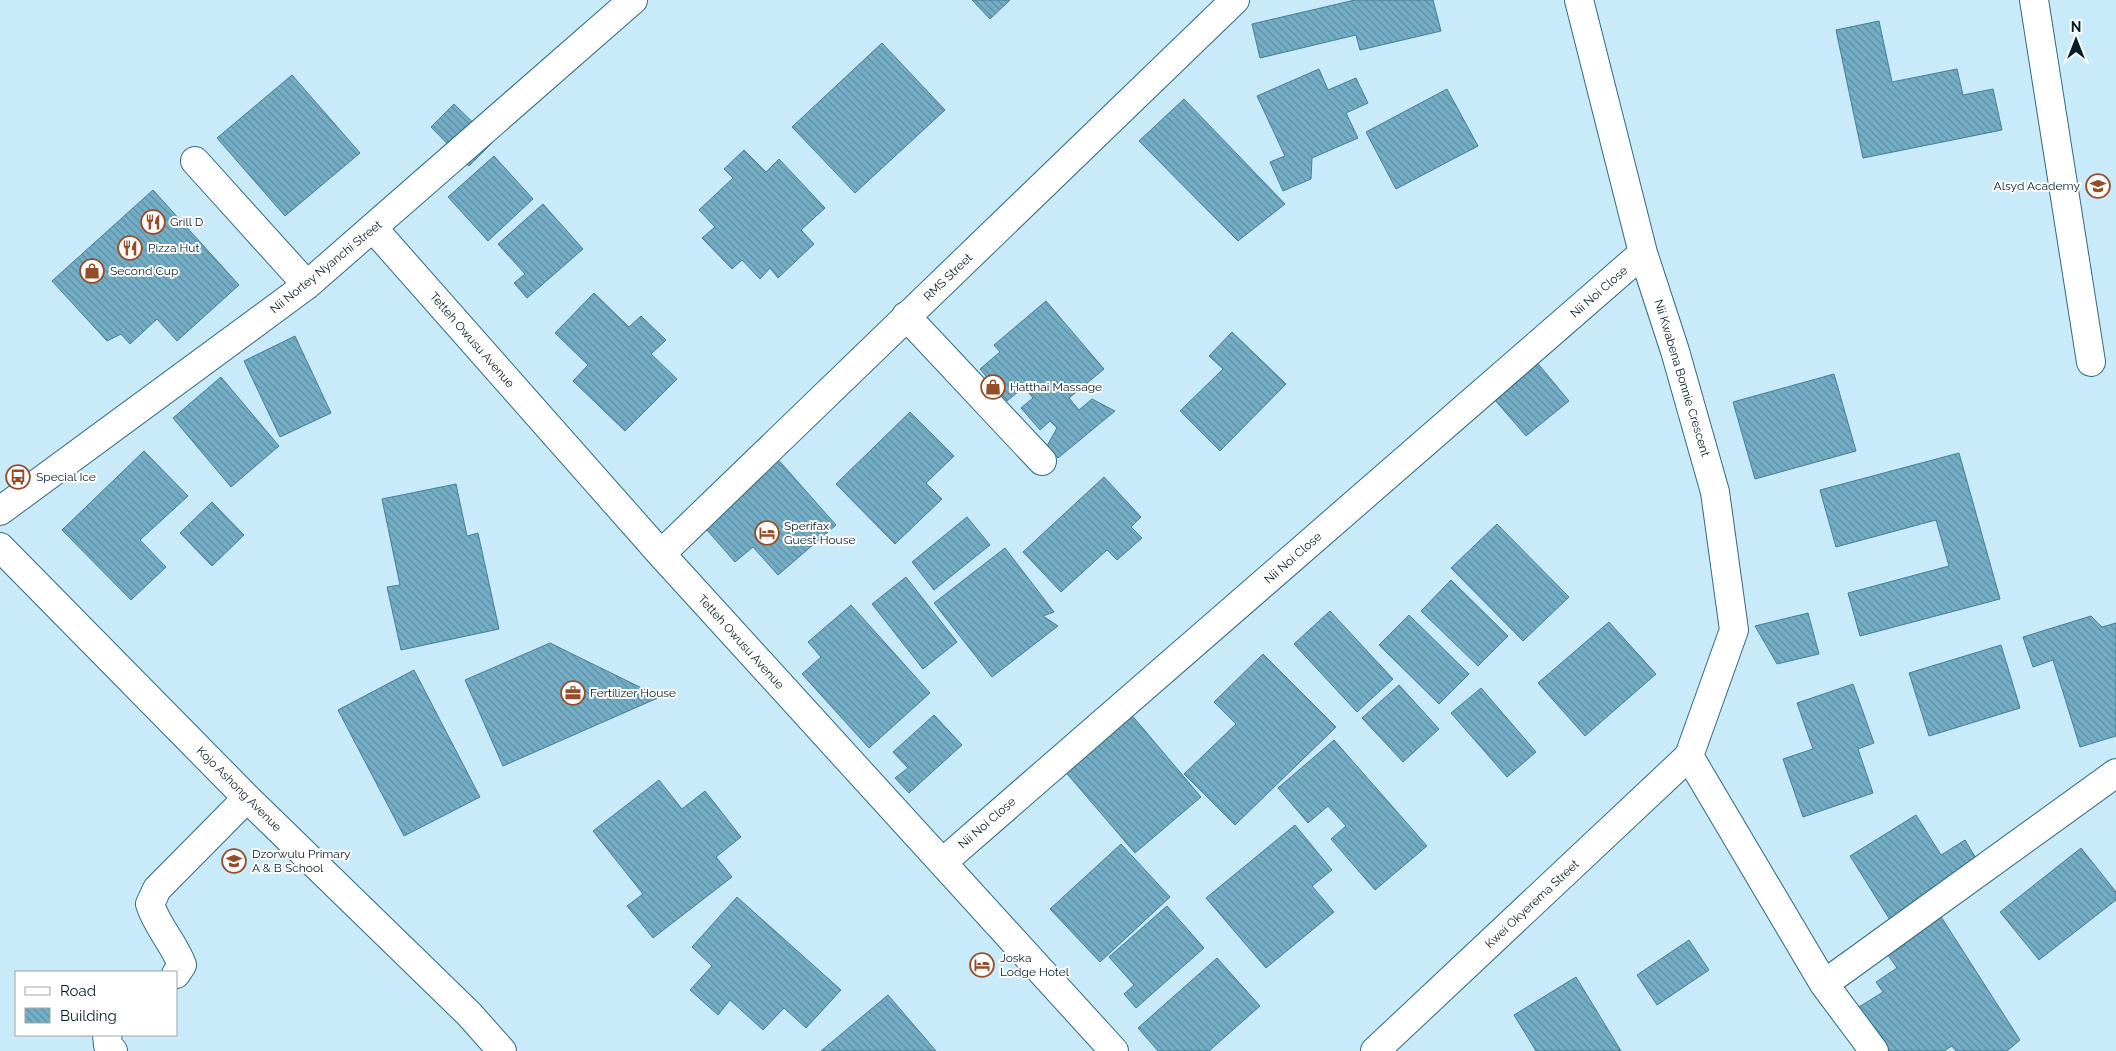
<svg xmlns="http://www.w3.org/2000/svg" width="2116" height="1051" viewBox="0 0 2116 1051" font-family="Raleway,sans-serif">
<style>
.building{fill:url(#building-back-hatch);stroke:#457e95}
.lines{fill:none;stroke-linecap:round;stroke-linejoin:round}
.minor-casing{stroke:#306a80;stroke-width:30}
.minor{stroke:#fff;stroke-width:28}
.labels{text-anchor:middle;dominant-baseline:central;stroke-width:4;stroke-linejoin:round;paint-order:stroke}
.poi-label{font-size:12px;fill:#051d26;stroke:#fff;text-anchor:start}
.street-label{font-size:12px;fill:#051d26;stroke:#fff}
</style>
<defs>
<pattern id="building-back-hatch" width="6" height="6" patternUnits="userSpaceOnUse" patternTransform="scale(1.25)"><rect width="6" height="6" fill="#74aec6"/><path d="M-1 5l2 2M0 0l6 6M5-1l2 2" fill="none" stroke="#5d8da1"/></pattern>
</defs>
<rect width="100%" height="100%" fill="#c8eaf9"/>
<path class="building" d="M972 0H1010L990 19Z
M1355 0H1433L1441 31 1360 50 1356 35 1260 58 1252 24Z
M1879 21 1892 82 1957 69 1963 95 1993 89 2002 130 1863 158 1836 30Z
M882 43 945 110 855 193 792 127Z
M1319 69 1328 90 1356 78 1368 103 1346 113 1358 138 1312 158 1311 179 1283 191 1270 162 1285 156 1257 96Z
M292 75 360 153 285 216 217 138Z
M1447 89 1478 146 1396 189 1366 132Z
M1184 99 1285 204 1238 241 1139 141Z
M454 104 493 142 469 166 431 127Z
M744 150 766 172 779 159 825 208 801 230 814 244 778 278 770 268 760 279 742 260 732 269 702 238 715 227 699 210 733 178 724 169Z
M494 156 533 199 488 241 448 197Z
M153 190 239 285 177 341 157 319 130 344 121 334 107 341 52 281Z
M543 204 583 249 527 298 514 283 525 274 498 244Z
M594 293 629 327 641 316 666 340 651 354 677 379 625 431 573 381 588 365 555 333Z
M1046 301 1104 369 1069 398 1079 410 1092 399 1115 411 1058 458 1047 446 1057 428 1050 421 1040 430 1021 408 1033 398 1024 387 1007 401 980 369 1000 352 994 345Z
M1232 332 1286 384 1220 451 1180 411 1223 369 1209 356Z
M295 336 331 413 280 437 244 361Z
M1525 348 1569 401 1526 436 1482 385Z
M1834 374 1856 451 1755 479 1733 402Z
M221 377 279 446 231 487 173 418Z
M910 412 954 456 926 483 942 499 895 544 836 484Z
M144 451 188 496 140 540 166 567 131 600 62 530Z
M1959 453 2000 599 1860 636 1848 593 1949 566 1936 520 1836 547 1820 490Z
M775 456 836 525 778 575 753 547 735 562 699 521Z
M1104 477 1141 517 1131 527 1142 538 1117 560 1107 550 1061 592 1023 552Z
M456 484 467 536 478 533 499 629 401 650 387 587 400 585 382 499Z
M212 502 244 535 212 566 180 533Z
M967 517 990 545 934 590 912 562Z
M1497 524 1569 597 1523 641 1451 568Z
M1005 548 1054 612 1043 616 1058 626 992 677 934 603Z
M906 577 957 642 923 669 872 604Z
M1451 580 1508 636 1478 666 1421 611Z
M851 605 930 693 869 748 802 674 821 657 808 642Z
M1330 611 1393 679 1357 712 1294 644Z
M1808 613 1819 654 1777 664 1755 626Z
M1409 615 1469 674 1439 704 1379 645Z
M2091 616 2102 627 2116 623V736L2080 747 2053 660 2033 667 2023 637Z
M1609 622 1656 674 1585 736 1538 683Z
M550 643 660 697 503 766 465 680Z
M2001 645 2020 708 1929 736 1909 673Z
M1263 654 1336 727 1235 825 1184 774 1236 724 1214 702Z
M414 670 480 797 404 836 338 710Z
M1853 684 1874 743 1858 749 1873 793 1803 817 1783 759 1813 749 1797 703Z
M1399 685 1439 729 1403 762 1362 718Z
M1481 688 1536 752 1507 777 1451 713Z
M1124 706 1201 797 1135 853 1057 762Z
M934 715 962 745 909 793 895 778 908 768 893 752Z
M1334 740 1427 846 1375 890 1331 839 1346 826 1328 806 1308 823 1278 788Z
M659 780 682 809 705 791 741 837 716 857 732 877 653 938 627 906 643 894 593 831Z
M1916 815 1941 855 1965 840 1980 865 1890 920 1850 856Z
M1295 825 1332 870 1312 886 1334 912 1266 968 1206 898Z
M1121 844 1170 897 1100 962 1050 909Z
M2081 848 2116 892V900L2039 960 2000 912Z
M737 897 841 990 806 1028 784 1008 763 1030 730 1000 718 1015 690 990 712 966 692 947Z
M1167 906 1204 948 1136 1008 1124 994 1134 985 1109 957Z
M1938 912 2020 1040 2007 1051H1956L1952 1046 1944 1051H1878L1851 1012 1883 992 1876 982 1897 968 1888 955 1905 945 1899 937Z
M1689 940 1709 970 1657 1005 1637 975Z
M1217 958 1260 1006 1209 1051H1158L1138 1028Z
M1576 977 1621 1051H1536L1514 1015Z
M888 995 936 1051H821Z"/>
<g class="lines">
<g class="minor-casing">
<path id="minor" d="M2034 0 2091 362
M195 161 307 285
M373 228 661 554 1114 1051
M906 316 1042 461
M0 511 307 285 633 0
M0 547 247 798 469 1014 502 1051
M661 554 1235 0
M1689 756 1824 984 1874 1051
M943 862 1643 253
M176 974 182 965C174 943 157 927 150 904L157 889 247 798
M1824 984 2116 773
M107 1035 108 1045 113 1051
M1375 1051 1689 756 1734 630 1715 492 1675 351 1643 253 1579 0"/>
</g>
<use href="#minor" class="minor"/>
</g>
<defs>
<g id="school-ring" transform="scale(1.25)"><circle r="9.5" fill="#fff" stroke="#964e2a" stroke-width="1.5"/><path d="M0-5L7-2L0 1L-7-2ZM-4 1L0 2.5L4 1V4Q0 6-4 4Z" fill="#964e2a"/></g>
<g id="restaurant-ring" transform="scale(1.25)"><circle r="9.5" fill="#fff" stroke="#964e2a" stroke-width="1.5"/><path d="M-5-6h1v4h1v-4h1v4h1v-4h1v5L-1.5 .5V6h-2V.5L-5-1ZM5-6V6H3V1.5H1.5Q1.5-4 5-6Z" fill="#964e2a"/></g>
<g id="shop-ring" transform="scale(1.25)"><circle r="9.5" fill="#fff" stroke="#964e2a" stroke-width="1.5"/><path d="M-5-2.5h2.3a2.7 3.5 0 0 1 5.4 0H5L5.5 6h-11ZM-1.5-2.5h3a1.5 2.3 0 0 0-3 0Z" fill="#964e2a"/></g>
<g id="bus-ring" transform="scale(1.25)"><circle r="9.5" fill="#fff" stroke="#964e2a" stroke-width="1.5"/><path d="M-5-6H5V4H4V6H2V4H-2V6H-4V4H-5ZM-3.5-4V0h7V-4ZM-3.5 1.2v1.5H-2V1.2ZM2 1.2v1.5H3.5V1.2Z" fill="#964e2a"/></g>
<g id="hotel-ring" transform="scale(1.25)"><circle r="9.5" fill="#fff" stroke="#964e2a" stroke-width="1.5"/><path d="M-6-4.5h1.5V1H6V5H4.5V3h-9V5H-6ZM-4 0a1.8 1.8 0 1 1 3.6 0ZM.5 0V-2.5h3Q6-2.5 6 0Z" fill="#964e2a"/></g>
<g id="office-ring" transform="scale(1.25)"><circle r="9.5" fill="#fff" stroke="#964e2a" stroke-width="1.5"/><path d="M-6-3h4V-5.5h4V-3h4V5H-6ZM-1-4.5V-3h2v-1.5ZM-6 0V1H6V0Z" fill="#964e2a"/></g>
</defs>
<g fill-rule="evenodd">
<use href="#school-ring" x="2098" y="186"/>
<use href="#restaurant-ring" x="153" y="222"/>
<use href="#restaurant-ring" x="130" y="248"/>
<use href="#shop-ring" x="92" y="271"/>
<use href="#shop-ring" x="993" y="387"/>
<use href="#bus-ring" x="18" y="477"/>
<use href="#hotel-ring" x="767" y="533"/>
<use href="#office-ring" x="573" y="693"/>
<use href="#school-ring" x="234" y="861"/>
<use href="#hotel-ring" x="982" y="965"/>
</g>
<g class="labels">
<g class="poi-label">
<text x="2080" y="186" text-anchor="end">Alsyd Academy</text>
<text x="170" y="222">Grill D</text>
<text x="148" y="248">Pizza Hut</text>
<text x="110" y="271">Second Cup</text>
<text x="1010" y="387">Hatthai Massage</text>
<text x="36" y="477">Special Ice</text>
<text x="784" y="526">Sperifax<tspan x="784" dy="14">Guest House</tspan></text>
<text x="590" y="693">Fertilizer House</text>
<text x="252" y="854">Dzorwulu Primary<tspan x="252" dy="14">A &amp; B School</tspan></text>
<text x="1000" y="958">Joska<tspan x="1000" dy="14">Lodge Hotel</tspan></text>
</g>
<g class="street-label">
<text transform="translate(326 267) rotate(-39)">Nii Nortey Nyanchi Street</text>
<text transform="translate(948 277) rotate(-44)">RMS Street</text>
<text transform="translate(1599 292) rotate(-41)">Nii Noi Close</text>
<text transform="translate(472 340) rotate(49)">Tetteh Owusu Avenue</text>
<text transform="translate(1682 378) rotate(73)">Nii Kwabena Bonnie Crescent</text>
<text transform="translate(1293 558) rotate(-41)">Nii Noi Close</text>
<text transform="translate(741 642) rotate(48)">Tetteh Owusu Avenue</text>
<text transform="translate(239 789) rotate(45)">Kojo Ashong Avenue</text>
<text transform="translate(987 823) rotate(-41)">Nii Noi Close</text>
<text transform="translate(1532 904) rotate(-43)">Kwei Okyerema Street</text>
</g>
</g>
<rect x="15" y="971" width="162" height="65" fill="#ffffff" stroke="#9ba5a8"/>
<rect x="25" y="987" width="25" height="8" fill="#ffffff" stroke="#9ba5a8"/>
<text x="60" y="996" font-size="15" fill="#051d26">Road</text>
<rect x="25" y="1008" width="25" height="15" fill="url(#building-back-hatch)" stroke="#9ba5a8"/>
<text x="60" y="1021" font-size="15" fill="#051d26">Building</text>
<g transform="translate(2076 40)" stroke="#ffffff" stroke-width="4" paint-order="stroke">
<path d="M0-4L9 19L0 12L-9 19Z" fill="#051d26"/>
<text y="-8" font-size="14" font-weight="bold" text-anchor="middle" fill="#051d26">N</text>
</g>
</svg>
